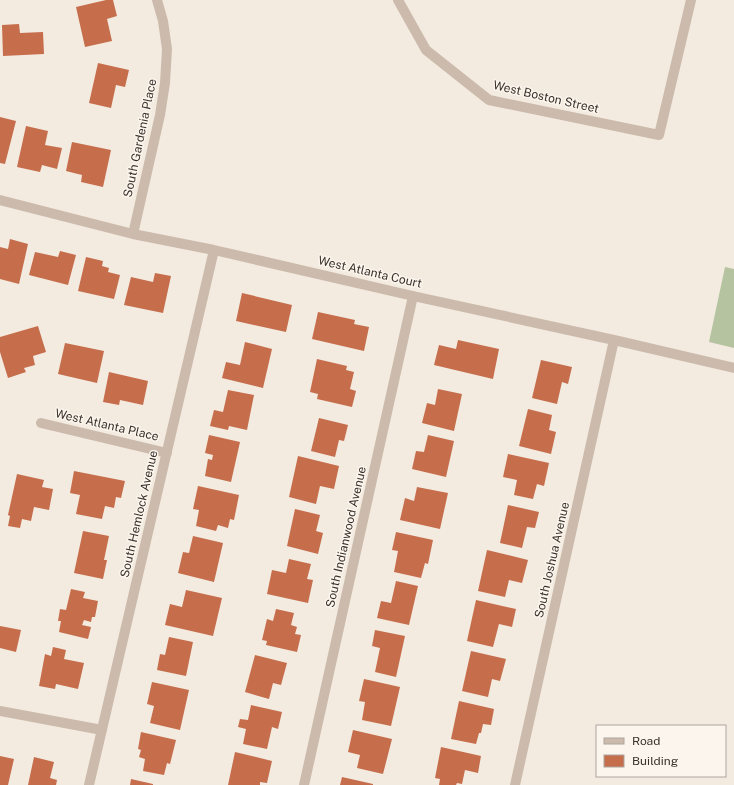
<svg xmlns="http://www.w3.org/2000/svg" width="734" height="785" font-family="'Public Sans',sans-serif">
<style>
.green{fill:#b6c3a0}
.building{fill:#c66d4c}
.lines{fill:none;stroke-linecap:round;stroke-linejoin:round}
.minor{stroke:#ccbbac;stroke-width:10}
.labels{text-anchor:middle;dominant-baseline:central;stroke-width:3;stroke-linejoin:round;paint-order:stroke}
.street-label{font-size:12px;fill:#3a302b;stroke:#fbf5ed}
</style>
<rect width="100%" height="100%" fill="#f3ebe0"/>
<path class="green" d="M 725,267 L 734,269 L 734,348 L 709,342 Z"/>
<path class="building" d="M 106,0 L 113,0 L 117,16 L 107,19 L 112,41 L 85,47 L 76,7 Z
M 19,24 L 20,33 L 43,32 L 44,54 L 3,56 L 2,25 Z
M 98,63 L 129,70 L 125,87 L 116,85 L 111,108 L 89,103 Z
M 0,117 L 16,121 L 5,164 L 0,163 Z
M 26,126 L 48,131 L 45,145 L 62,148 L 57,169 L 42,165 L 40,172 L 17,167 Z
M 72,142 L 111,150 L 103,187 L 81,182 L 82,175 L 66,171 Z
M 10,239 L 28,244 L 19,284 L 0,279 L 0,247 L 8,249 Z
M 60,251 L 76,255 L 68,285 L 29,275 L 35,252 L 58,257 Z
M 86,257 L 103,261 L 102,266 L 109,268 L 108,272 L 120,275 L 114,299 L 78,291 Z
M 155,273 L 171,276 L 163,313 L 124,305 L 131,277 L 153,282 Z
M 242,293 L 292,305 L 286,332 L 236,321 Z
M 318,312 L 355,320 L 354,324 L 369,327 L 364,351 L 312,339 Z
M 38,326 L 46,352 L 33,356 L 35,365 L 24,368 L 26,372 L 8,378 L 0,352 L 0,337 Z
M 458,340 L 499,349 L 493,379 L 434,365 L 439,345 L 456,349 Z
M 245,342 L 272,349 L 263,388 L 222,378 L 226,362 L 240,365 Z
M 65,343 L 104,351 L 97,383 L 58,374 Z
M 317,359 L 347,366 L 346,370 L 354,372 L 350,389 L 356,391 L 352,407 L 317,399 L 318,394 L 310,392 Z
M 541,360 L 572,367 L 568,384 L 562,382 L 557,404 L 532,398 Z
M 109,372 L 148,381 L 143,405 L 120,400 L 119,405 L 103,402 Z
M 438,389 L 462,394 L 454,431 L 422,423 L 427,403 L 435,405 Z
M 228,390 L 254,395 L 247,430 L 229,426 L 228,430 L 210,426 L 214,410 L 223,412 Z
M 528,409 L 552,415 L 549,430 L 556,432 L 551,454 L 519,446 Z
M 319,418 L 348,425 L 344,441 L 339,440 L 335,457 L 311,451 Z
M 209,435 L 240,442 L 231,482 L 205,476 L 208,459 L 212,460 L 213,455 L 205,453 Z
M 428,435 L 454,441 L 446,477 L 412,469 L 416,451 L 424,452 Z
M 508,454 L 549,463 L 544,486 L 537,484 L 533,499 L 514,495 L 517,480 L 503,477 Z
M 298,456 L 339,466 L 334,489 L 320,486 L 316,504 L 289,497 Z
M 74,471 L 125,481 L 121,498 L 116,497 L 114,508 L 105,506 L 102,519 L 76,514 L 80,495 L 70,493 Z
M 17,474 L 44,480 L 42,487 L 53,489 L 49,510 L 34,507 L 31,521 L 22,519 L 20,528 L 8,526 L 10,516 L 8,515 Z
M 198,486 L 239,495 L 234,520 L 230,519 L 228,528 L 218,525 L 216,531 L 196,526 L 199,510 L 193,509 Z
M 417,487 L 448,493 L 440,529 L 400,520 L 405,498 L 414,501 Z
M 508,505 L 539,512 L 535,528 L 527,527 L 522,548 L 500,543 Z
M 295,509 L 320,515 L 316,531 L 323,533 L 318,554 L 287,546 Z
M 83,531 L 109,536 L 104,560 L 107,560 L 103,579 L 74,573 Z
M 396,532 L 433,540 L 428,564 L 425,563 L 421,578 L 394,572 L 398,551 L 392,550 Z
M 193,536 L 223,543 L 214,582 L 178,573 L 183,552 L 189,553 Z
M 487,550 L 528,560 L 522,583 L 509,580 L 505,597 L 478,591 Z
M 289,559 L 311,564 L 307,579 L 313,580 L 308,603 L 267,594 L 272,570 L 286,573 Z
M 396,581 L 418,586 L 409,625 L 377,618 L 381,601 L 391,603 Z
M 71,589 L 85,592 L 83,598 L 98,601 L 95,617 L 92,617 L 91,622 L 84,620 L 82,625 L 91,627 L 88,639 L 59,632 L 61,621 L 58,621 L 60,609 L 66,610 Z
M 186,590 L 222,598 L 213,636 L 165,625 L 170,604 L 182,607 Z
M 476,600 L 516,609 L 512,627 L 499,624 L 493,647 L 467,641 Z
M 276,609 L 294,613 L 291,625 L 297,627 L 295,634 L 301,635 L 297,652 L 266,645 L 267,641 L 262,640 L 267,619 L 273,621 Z
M 0,626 L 21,630 L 16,652 L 0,648 Z
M 375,630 L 405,636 L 396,677 L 375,672 L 380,648 L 372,646 Z
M 169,637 L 193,642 L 186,676 L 157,670 L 160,654 L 165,655 Z
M 53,647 L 66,650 L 64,659 L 84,663 L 78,689 L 56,684 L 55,689 L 39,686 L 45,654 L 51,656 Z
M 471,651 L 506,659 L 500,681 L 492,679 L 488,697 L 462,691 Z
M 255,655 L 287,663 L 281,685 L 273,683 L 269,699 L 245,692 Z
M 364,679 L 400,687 L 391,726 L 362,720 L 365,702 L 359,701 Z
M 152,682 L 189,690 L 180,730 L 150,723 L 154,706 L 147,704 Z
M 459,701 L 494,709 L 491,725 L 483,724 L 481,733 L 479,733 L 476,744 L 451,739 Z
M 251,705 L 282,712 L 278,729 L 272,727 L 267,749 L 243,744 L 246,729 L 238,727 L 240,719 L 248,720 Z
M 353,730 L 392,739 L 383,774 L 357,768 L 360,755 L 348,752 Z
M 141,732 L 176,740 L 170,764 L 167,763 L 164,775 L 143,771 L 145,759 L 139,757 L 141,750 L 138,749 Z
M 441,747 L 481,756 L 478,773 L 465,770 L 462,784 L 457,783 L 456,785 L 439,785 L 440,779 L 435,778 Z
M 235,752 L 272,761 L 267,783 L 260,782 L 260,785 L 228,785 Z
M 0,756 L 14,759 L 8,785 L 0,785 Z
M 34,757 L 54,762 L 50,778 L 57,780 L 56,785 L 28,785 Z
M 342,777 L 373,784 L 373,785 L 340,785 Z
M 131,779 L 153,784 L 153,785 L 130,785 Z"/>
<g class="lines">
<path class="minor" d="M 398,0 L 426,50 L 489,100 L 659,135 L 691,0
M 0,200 L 133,234 L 214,250 L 413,296 L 614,340 L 734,368
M 133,234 L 160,115 L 165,83 L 167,49 L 163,21 L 157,0
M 41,423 L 167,453
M 0,711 L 102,730
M 89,785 L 214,250
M 304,785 L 413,296
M 515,785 L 614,340"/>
</g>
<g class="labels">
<g class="street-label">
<text transform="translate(546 97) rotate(13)">West Boston Street</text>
<text transform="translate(140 138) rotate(-78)">South Gardenia Place</text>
<text transform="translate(370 272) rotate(13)">West Atlanta Court</text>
<text transform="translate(107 425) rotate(13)">West Atlanta Place</text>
<text transform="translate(139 514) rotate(-77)">South Hemlock Avenue</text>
<text transform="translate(346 537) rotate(-77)">South Indianwood Avenue</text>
<text transform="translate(552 560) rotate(-77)">South Joshua Avenue</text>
</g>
</g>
<rect x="596" y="725" width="130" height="52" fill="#fbf5ed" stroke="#aea69f"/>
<rect x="604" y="738" width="20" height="6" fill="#ccbbac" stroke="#aea69f"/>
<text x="632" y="745" font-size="12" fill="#3a302b">Road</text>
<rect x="604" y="755" width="20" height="12" fill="#c66d4c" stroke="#aea69f"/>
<text x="632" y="765" font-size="12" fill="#3a302b">Building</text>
</svg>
